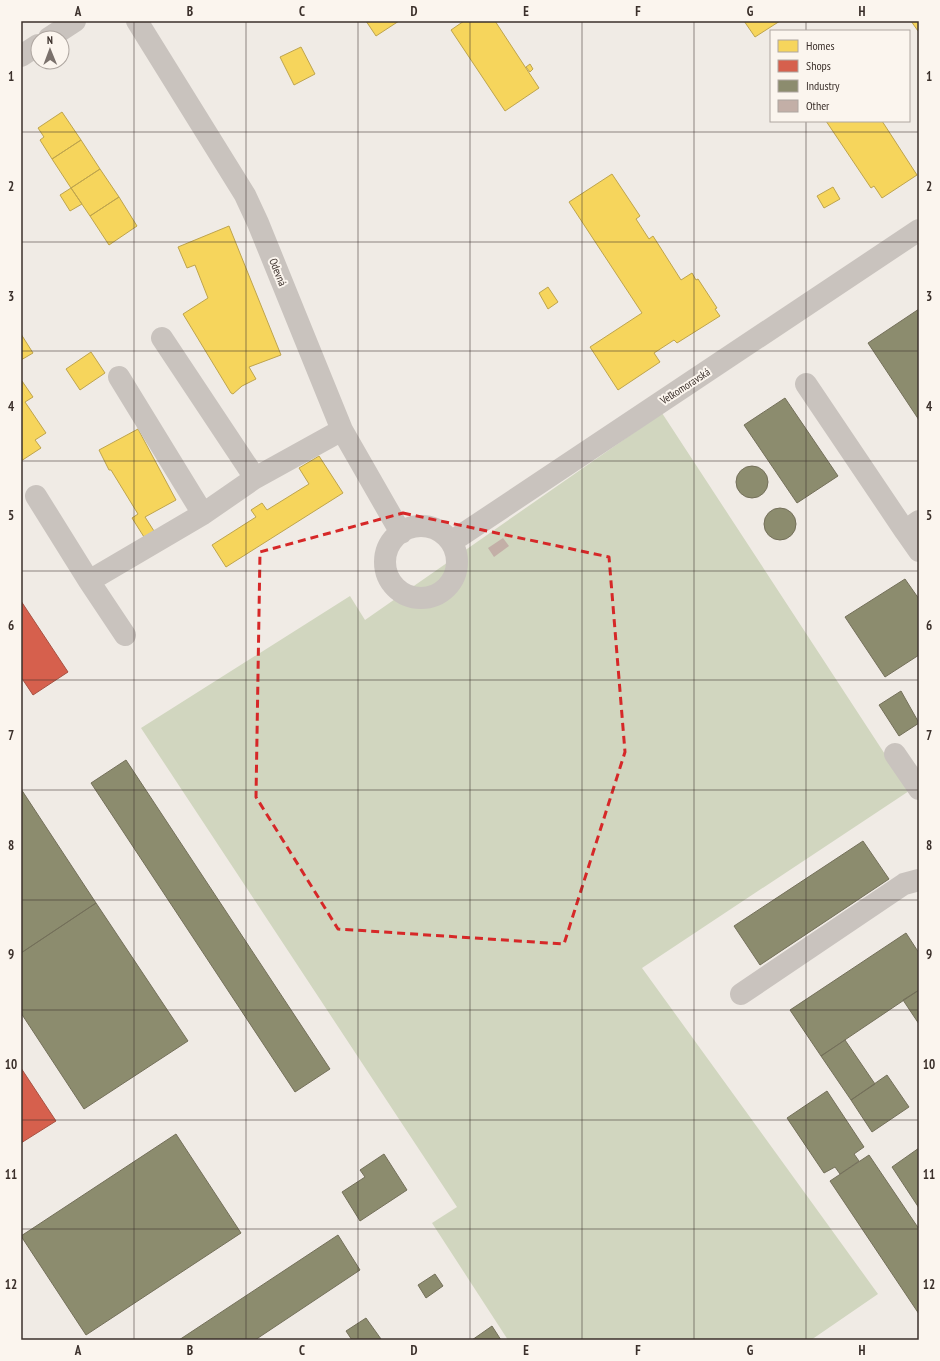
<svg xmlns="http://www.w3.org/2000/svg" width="940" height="1361" font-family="'PT Sans Narrow',sans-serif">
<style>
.green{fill:#d1d6bf}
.homes{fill:#f6d55c;stroke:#bea44d}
.shops{fill:#d6604d;stroke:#a85243}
.industry{fill:#8c8c6e;stroke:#74705a}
.building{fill:#c3afa7}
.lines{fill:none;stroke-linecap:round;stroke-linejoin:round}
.minor{stroke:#c9c3be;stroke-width:22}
.marked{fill:none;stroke:#d62828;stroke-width:3;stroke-dasharray:8 5;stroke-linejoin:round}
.grid{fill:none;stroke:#3b302b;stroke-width:1;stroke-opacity:0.55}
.labels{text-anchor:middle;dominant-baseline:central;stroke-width:4;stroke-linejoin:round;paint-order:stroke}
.street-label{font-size:11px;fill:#3b302b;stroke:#fbf5ee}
.neatline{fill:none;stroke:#3b302b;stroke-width:1.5}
.grid-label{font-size:13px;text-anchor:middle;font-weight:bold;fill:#3b302b}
</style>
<rect width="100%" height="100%" fill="#f0ebe5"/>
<path class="green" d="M 662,413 L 909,791 L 642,968 L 878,1294 L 811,1340 L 508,1340 L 432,1223 L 457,1207 L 141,728 L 350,596 L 365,620 Z"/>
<path class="homes" d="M 366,21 L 399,21 L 376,36 Z
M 464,21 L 495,21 L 539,88 L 505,111 L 451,30 Z
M 744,21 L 780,21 L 755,37 Z
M 911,21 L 919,21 L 919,30 L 918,31 Z
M 301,47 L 315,74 L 294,85 L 280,57 Z
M 530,64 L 533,69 L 530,72 L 526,67 Z
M 62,112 L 81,140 L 52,159 L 40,140 L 44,137 L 38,128 Z
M 826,121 L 882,121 L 917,175 L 882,198 L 874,186 L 871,188 Z
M 81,140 L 100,169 L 71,188 L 52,159 Z
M 100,169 L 119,197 L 90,216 L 71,188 Z
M 612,174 L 640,216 L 636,219 L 649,239 L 653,236 L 681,280 L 692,273 L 696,280 L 698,279 L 717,308 L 715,309 L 720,316 L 677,343 L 674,340 L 654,353 L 660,362 L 618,390 L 590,347 L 642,313 L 569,202 Z
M 833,187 L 840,199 L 824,208 L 817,196 Z
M 71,188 L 82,204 L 70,211 L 60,195 Z
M 119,197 L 137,226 L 109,245 L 90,216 Z
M 229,226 L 281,355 L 249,367 L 256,379 L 242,386 L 233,394 L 231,393 L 183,314 L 208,298 L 195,265 L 187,268 L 178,247 Z
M 548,287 L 558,302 L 548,309 L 539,293 Z
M 21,334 L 33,353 L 21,360 Z
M 91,352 L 105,373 L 80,390 L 66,369 Z
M 22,381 L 33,397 L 25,402 L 46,433 L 35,440 L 41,448 L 21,461 Z
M 138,429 L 176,500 L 145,517 L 154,531 L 144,537 L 132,518 L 138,514 L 111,470 L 109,470 L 99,450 Z
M 319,456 L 343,493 L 226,567 L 212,545 L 256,517 L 251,510 L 262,503 L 267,510 L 309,484 L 299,468 Z"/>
<path class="shops" d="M 21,601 L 68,672 L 33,695 L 21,677 Z
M 21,1068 L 56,1121 L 21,1143 Z"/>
<path class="industry" d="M 919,309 L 919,420 L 868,343 Z
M 785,398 L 838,476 L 797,503 L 744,425 Z
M736 482a16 16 0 1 1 32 0a16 16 0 1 1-32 0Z
M764 524a16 16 0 1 1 32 0a16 16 0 1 1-32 0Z
M 905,579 L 919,599 L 919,655 L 885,677 L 845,617 Z
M 901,691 L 919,723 L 899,736 L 879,705 Z
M 126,760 L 330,1069 L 295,1092 L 91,783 Z
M 21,789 L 96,903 L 21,953 Z
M 863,841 L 889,879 L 760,965 L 734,926 Z
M 96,903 L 188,1041 L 84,1109 L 21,1013 L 21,953 Z
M 906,933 L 919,953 L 919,990 L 821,1056 L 790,1010 Z
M 919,990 L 919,1024 L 903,1000 Z
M 845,1040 L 875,1084 L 851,1100 L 821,1056 Z
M 887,1075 L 909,1107 L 872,1132 L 851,1100 Z
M 827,1091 L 864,1147 L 854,1154 L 859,1161 L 840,1174 L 835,1167 L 824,1173 L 787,1118 Z
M 176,1134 L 241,1233 L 86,1335 L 21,1236 Z
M 919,1148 L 919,1208 L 892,1167 Z
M 384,1154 L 407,1190 L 360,1221 L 342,1192 L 365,1177 L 360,1170 Z
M 869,1155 L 919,1229 L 919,1314 L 830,1181 Z
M 338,1235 L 360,1270 L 255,1340 L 179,1340 Z
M 435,1274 L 443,1286 L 426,1298 L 418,1285 Z
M 366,1318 L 381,1339 L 352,1340 L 346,1331 Z
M 492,1326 L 501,1340 L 472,1340 Z"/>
<path class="building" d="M 503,538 L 509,546 L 494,557 L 488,548 Z"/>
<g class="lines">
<path class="minor" d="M 137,21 L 245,195 L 258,223 L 342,430 L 401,533
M 49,38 L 75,21
M 21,56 L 38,45
M 162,338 L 255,478 L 342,430
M 119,377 L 203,514 L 255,478
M 806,384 L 905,531
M 36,496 L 89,581
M 919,521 L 905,531 L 919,551
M385 562a36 36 0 1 1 72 0a36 36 0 1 1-72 0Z
M 451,542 L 919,230
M 125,635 L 89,581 L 203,514
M 895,754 L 919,789
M 741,994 L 904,884 L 919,880"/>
</g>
<path class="marked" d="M 403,513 L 609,557 L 625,752 L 564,944 L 338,929 L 256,797 L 260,552 Z"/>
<path class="grid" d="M 134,21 L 134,1340M 246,21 L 246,1340M 358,21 L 358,1340M 470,21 L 470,1340M 582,21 L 582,1340M 694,21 L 694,1340M 806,21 L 806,31M 806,121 L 806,1340M 21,132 L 919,132M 21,242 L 919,242M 21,351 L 919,351M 21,461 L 919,461M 21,571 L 919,571M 21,680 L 919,680M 21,790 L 919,790M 21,900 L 919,900M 21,1010 L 919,1010M 21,1120 L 919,1120M 21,1229 L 919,1229"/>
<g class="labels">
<g class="street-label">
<text transform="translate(278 272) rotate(68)">Odevná</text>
<text transform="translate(685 386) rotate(-33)">Veľkomoravská</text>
</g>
</g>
<rect width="940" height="1361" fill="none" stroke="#fbf5ee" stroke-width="44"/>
<rect x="770" y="30" width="140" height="92" fill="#fbf5ee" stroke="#aea6a0"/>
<rect x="778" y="40" width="20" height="12" fill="#f6d55c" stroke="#aea6a0"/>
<text x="806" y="50" font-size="12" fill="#3b302b">Homes</text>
<rect x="778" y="60" width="20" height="12" fill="#d6604d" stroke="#aea6a0"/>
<text x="806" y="70" font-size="12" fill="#3b302b">Shops</text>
<rect x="778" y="80" width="20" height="12" fill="#8c8c6e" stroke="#aea6a0"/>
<text x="806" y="90" font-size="12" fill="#3b302b">Industry</text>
<rect x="778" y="100" width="20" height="12" fill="#c3afa7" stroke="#aea6a0"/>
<text x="806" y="110" font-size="12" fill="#3b302b">Other</text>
<g transform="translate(50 50) rotate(359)"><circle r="19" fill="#fbf5ee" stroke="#aea6a0"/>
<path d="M0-3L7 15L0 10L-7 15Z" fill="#7a716c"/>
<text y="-6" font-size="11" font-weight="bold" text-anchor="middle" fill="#3b302b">N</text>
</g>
<rect x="22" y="22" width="896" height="1317" class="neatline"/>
<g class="grid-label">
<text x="78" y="16">A</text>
<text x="190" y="16">B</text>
<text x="302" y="16">C</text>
<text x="414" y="16">D</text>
<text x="526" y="16">E</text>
<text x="638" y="16">F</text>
<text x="750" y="16">G</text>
<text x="862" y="16">H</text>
<text x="11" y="81">1</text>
<text x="929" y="81">1</text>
<text x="11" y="191">2</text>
<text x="929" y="191">2</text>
<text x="11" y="301">3</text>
<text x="929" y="301">3</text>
<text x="11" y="411">4</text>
<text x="929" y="411">4</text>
<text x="11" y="520">5</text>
<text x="929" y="520">5</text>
<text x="11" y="630">6</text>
<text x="929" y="630">6</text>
<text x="11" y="740">7</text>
<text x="929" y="740">7</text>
<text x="11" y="850">8</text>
<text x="929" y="850">8</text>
<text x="11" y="959">9</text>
<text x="929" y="959">9</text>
<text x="11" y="1069">10</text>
<text x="929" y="1069">10</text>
<text x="11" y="1179">11</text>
<text x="929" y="1179">11</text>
<text x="11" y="1289">12</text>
<text x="929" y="1289">12</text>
<text x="78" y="1355">A</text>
<text x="190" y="1355">B</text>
<text x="302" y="1355">C</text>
<text x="414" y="1355">D</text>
<text x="526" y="1355">E</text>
<text x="638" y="1355">F</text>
<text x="750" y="1355">G</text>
<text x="862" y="1355">H</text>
</g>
</svg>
